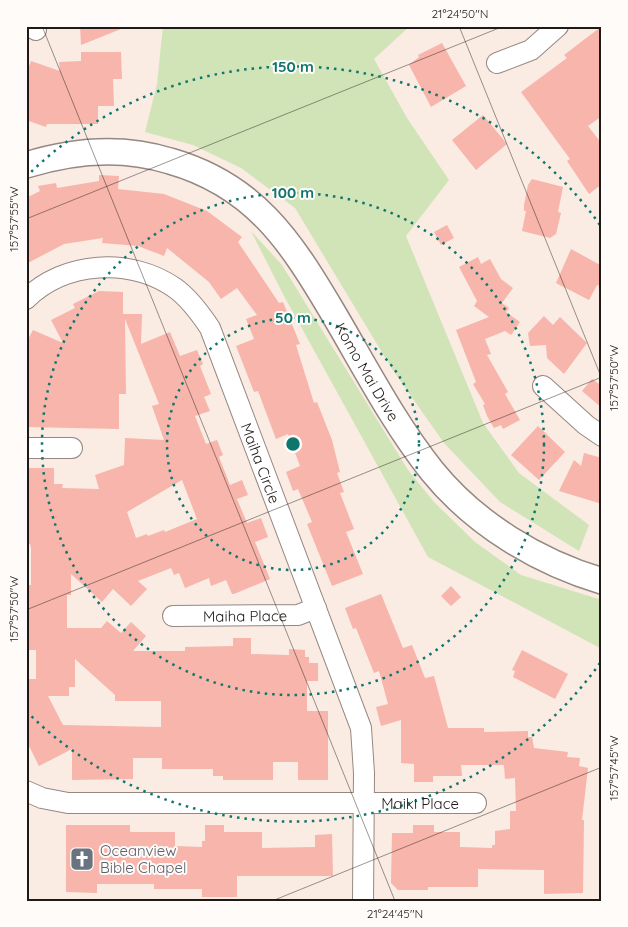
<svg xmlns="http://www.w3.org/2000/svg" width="628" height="927" font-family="Quicksand,sans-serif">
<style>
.green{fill:#d0e4b8}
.building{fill:#f7b5ab;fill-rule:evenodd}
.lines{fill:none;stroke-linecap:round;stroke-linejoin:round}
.minor-casing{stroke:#958881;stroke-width:22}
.major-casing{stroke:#958881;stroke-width:28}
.minor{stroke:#fff;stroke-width:20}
.major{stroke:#fff;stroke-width:25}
.ticks{fill:none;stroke:#1f1a17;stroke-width:1;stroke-opacity:0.45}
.ring{fill:none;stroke:#0f766e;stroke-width:2.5;stroke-dasharray:2.5 5}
.labels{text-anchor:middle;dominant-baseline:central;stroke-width:4;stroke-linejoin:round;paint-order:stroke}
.street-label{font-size:15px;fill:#1f1a17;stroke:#fefbf9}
.worship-label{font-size:15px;fill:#5b616d;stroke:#fefbf9;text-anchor:start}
.centre{fill:#0f766e;stroke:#fefbf9;stroke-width:2.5}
.ring-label{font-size:15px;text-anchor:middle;font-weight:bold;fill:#0f766e;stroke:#fefbf9;stroke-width:4;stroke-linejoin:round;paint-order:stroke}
.neatline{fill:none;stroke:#1f1a17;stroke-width:2}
.ticks-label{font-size:12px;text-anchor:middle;fill:#1f1a17}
</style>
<rect width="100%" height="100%" fill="#faebe3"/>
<path class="green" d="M 163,26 L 410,26 L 374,59 L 407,118 L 449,180 L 406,236 L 483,423 L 519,473 L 589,525 L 579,551 L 500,502 L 444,443 L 392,369 L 295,208 L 241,168 L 193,145 L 145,132 L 157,84 Z
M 251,231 L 282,265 L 408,470 L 434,502 L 475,542 L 521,575 L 602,600 L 602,649 L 428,557 L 284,296 Z"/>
<path class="building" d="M 80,26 L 126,26 L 126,27 L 81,45 Z
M 602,26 L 602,116 L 588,126 L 602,144 L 602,184 L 589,194 L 567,161 L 570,159 L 521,92 L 567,58 L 564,55 Z
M 442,43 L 466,86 L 431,107 L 409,65 L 419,57 L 418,55 Z
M 81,52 L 121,52 L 122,79 L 113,79 L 114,106 L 98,106 L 98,124 L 47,124 L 46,127 L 26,120 L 26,74 L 31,61 L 60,71 L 59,62 L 81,61 Z
M 483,115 L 507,144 L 476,170 L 452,140 Z
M 99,175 L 119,176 L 118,189 L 164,194 L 207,211 L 242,237 L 238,242 L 279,303 L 283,302 L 300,344 L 296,345 L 314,403 L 317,402 L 332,440 L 340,472 L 337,473 L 344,492 L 340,493 L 354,529 L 346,532 L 363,574 L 332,586 L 307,524 L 312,522 L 298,489 L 293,491 L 286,472 L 300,466 L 288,434 L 276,439 L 258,391 L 254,392 L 236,346 L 254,339 L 246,319 L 257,315 L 237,288 L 221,299 L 209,282 L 167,248 L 164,256 L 138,246 L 102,243 L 103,238 L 64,244 L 26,264 L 26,198 L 40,191 L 38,186 L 56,183 L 57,188 L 99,181 Z
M 532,179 L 563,187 L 558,212 L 561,213 L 556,234 L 550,238 L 522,231 L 526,211 L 524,211 L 524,205 L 528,185 Z
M 447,225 L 454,238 L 441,245 L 434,232 Z
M 571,249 L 602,266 L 602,287 L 597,285 L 589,300 L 556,283 Z
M 478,257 L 481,264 L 490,259 L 501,279 L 513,288 L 502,303 L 509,308 L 506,312 L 520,322 L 511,335 L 505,331 L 485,339 L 491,354 L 487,355 L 508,392 L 505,394 L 520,420 L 503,429 L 501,425 L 494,428 L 487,416 L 483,405 L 485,404 L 473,384 L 476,382 L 456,330 L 489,317 L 474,306 L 477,301 L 459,267 Z
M 99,291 L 123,292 L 123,314 L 142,314 L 141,344 L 170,332 L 180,356 L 197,350 L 203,364 L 200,366 L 211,394 L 204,397 L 210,411 L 195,416 L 206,444 L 217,440 L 223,455 L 219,457 L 230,485 L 242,480 L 248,495 L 237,499 L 247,523 L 261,518 L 268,537 L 255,542 L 270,579 L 234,594 L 232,594 L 226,580 L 211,586 L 209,578 L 185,588 L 179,573 L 174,575 L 171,568 L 138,581 L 147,589 L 131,606 L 113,589 L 102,602 L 71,574 L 71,595 L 67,595 L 67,628 L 101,628 L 107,621 L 121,633 L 131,622 L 146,636 L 133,651 L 185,651 L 185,647 L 233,646 L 233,638 L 251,638 L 251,654 L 289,655 L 289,649 L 305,650 L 305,657 L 309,657 L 309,663 L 318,663 L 318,681 L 307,681 L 307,711 L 328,711 L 328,780 L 298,780 L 298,762 L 273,762 L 273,780 L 223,780 L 223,776 L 213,776 L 213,769 L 162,769 L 162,758 L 133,758 L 133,779 L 72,780 L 72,749 L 39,766 L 26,740 L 26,679 L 36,679 L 36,650 L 26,650 L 26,585 L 31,585 L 31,548 L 30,544 L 26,544 L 26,468 L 54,468 L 54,484 L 63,484 L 62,488 L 99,489 L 95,475 L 124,465 L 125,438 L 164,440 L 152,406 L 159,404 L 125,319 L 126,394 L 119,394 L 119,429 L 26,427 L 26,343 L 33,330 L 63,343 L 51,320 L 75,308 L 73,304 ZM 182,480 L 197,519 L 165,532 L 164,530 L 148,536 L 147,534 L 136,538 L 127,512 ZM 75,659 L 115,695 L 115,701 L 161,701 L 161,727 L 63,725 L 48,696 L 69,696 L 69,687 L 75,687 Z
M 544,316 L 553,325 L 560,317 L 587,343 L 564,374 L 547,358 L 546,345 L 530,346 L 528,333 Z
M 592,379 L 602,386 L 602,408 L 582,391 Z
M 538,426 L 565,452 L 539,480 L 511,455 Z
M 584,453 L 602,458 L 602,504 L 559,491 L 574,460 L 581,466 Z
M 451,586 L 461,597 L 451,606 L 441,596 Z
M 381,594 L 403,648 L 412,645 L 425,678 L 434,676 L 448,728 L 484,728 L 484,732 L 528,731 L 528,737 L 532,737 L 534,748 L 568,752 L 567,757 L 580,758 L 579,766 L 588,768 L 582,820 L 584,820 L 583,893 L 544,894 L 544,870 L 478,869 L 478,887 L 428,887 L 428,890 L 398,890 L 391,883 L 392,833 L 413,833 L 413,825 L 434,825 L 434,832 L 460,832 L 460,847 L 492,848 L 492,845 L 495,845 L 495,831 L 510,829 L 510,811 L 516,811 L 515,778 L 505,779 L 504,765 L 461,765 L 462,776 L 433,776 L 433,782 L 414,782 L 414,764 L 401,763 L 401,720 L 381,726 L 376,707 L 388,704 L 379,671 L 374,673 L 356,628 L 353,629 L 345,608 Z
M 522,650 L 568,674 L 555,699 L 513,677 L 515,671 L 512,670 Z
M 66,825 L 130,825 L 130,832 L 175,832 L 175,846 L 202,847 L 202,841 L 205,841 L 205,825 L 224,825 L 224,832 L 262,832 L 262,848 L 315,847 L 315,835 L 332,834 L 333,876 L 237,876 L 237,897 L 202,897 L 202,889 L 154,889 L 154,884 L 97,884 L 97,893 L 66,892 Z"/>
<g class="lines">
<g class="minor-casing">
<g id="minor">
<path d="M 30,26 L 36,30"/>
<path d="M 497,63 L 531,50 L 558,26"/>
<path id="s1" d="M 26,299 C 65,261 130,257 175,288 C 189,298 200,313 210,328 L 361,728 L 364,773 L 363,901"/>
<path d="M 543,386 L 586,425 L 602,436"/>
<path d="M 26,448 L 72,448"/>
<path id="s2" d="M 173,616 L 298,615 L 316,608"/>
<path id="s3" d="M 26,791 L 42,798 L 68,803 L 476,803"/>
</g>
</g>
<g class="major-casing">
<g id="major">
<path id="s4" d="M 26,165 C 74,150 122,146 170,161 C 254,185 290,240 332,311 C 364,365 393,422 432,471 C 475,524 538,562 602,581"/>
</g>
</g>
<use href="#minor" class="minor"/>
<use href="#major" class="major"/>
</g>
<path class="ticks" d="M 42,26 L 395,901M 459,26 L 602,379M 26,219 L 504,26M 26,610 L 602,377M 272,901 L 602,767"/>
<g class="ring">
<circle cx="293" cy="444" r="126"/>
<circle cx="293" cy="444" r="251"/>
<path d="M600 663A377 377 0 0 1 26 711M26 177A377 377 0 0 1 600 225"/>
</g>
<defs>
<g id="church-square" transform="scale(1.25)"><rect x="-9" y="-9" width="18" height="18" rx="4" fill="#6b7280" stroke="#fefbf9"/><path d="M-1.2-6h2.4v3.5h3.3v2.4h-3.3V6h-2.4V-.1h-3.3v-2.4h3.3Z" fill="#fff"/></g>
</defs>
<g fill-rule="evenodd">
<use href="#church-square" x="82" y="859"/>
</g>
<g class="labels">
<g class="street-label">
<text stroke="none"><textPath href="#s4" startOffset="444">Komo Mai Drive</textPath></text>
<text stroke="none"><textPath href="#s1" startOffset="359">Maiha Circle</textPath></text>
<text stroke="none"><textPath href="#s2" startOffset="72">Maiha Place</textPath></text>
<text stroke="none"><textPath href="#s3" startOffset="396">Maiki Place</textPath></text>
</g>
<g class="worship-label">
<text x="100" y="850">Oceanview<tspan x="100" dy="17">Bible Chapel</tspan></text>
</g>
</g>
<circle cx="293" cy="444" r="8" class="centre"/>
<g class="ring-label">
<text x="293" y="72">150 m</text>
<text x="293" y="198">100 m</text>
<text x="293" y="323">50 m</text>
</g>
<rect width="628" height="927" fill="none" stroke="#fefbf9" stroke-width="55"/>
<rect x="28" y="28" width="572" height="872" class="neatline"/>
<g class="ticks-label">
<text x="460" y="18">21°24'50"N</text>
<text transform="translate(14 219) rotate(-90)" y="4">157°57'55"W</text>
<text transform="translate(614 378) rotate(-90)" y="4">157°57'50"W</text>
<text transform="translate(14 609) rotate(-90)" y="4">157°57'50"W</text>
<text transform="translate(614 768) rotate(-90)" y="4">157°57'45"W</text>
<text x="395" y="918">21°24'45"N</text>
</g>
</svg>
